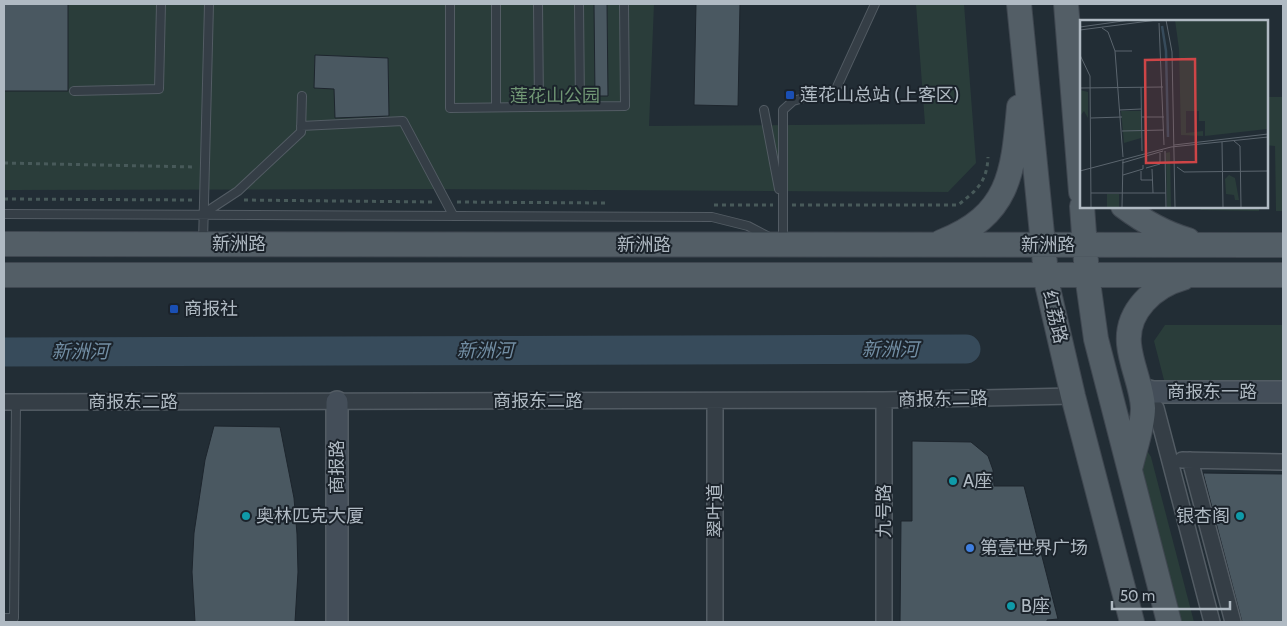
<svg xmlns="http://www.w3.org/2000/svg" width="1287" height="626" font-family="Cabin,'Noto Sans SC',sans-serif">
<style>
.green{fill:#2a3d3a}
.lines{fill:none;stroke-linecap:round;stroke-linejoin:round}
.river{stroke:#374b5b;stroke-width:29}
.building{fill:#4a5861;stroke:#1d252d}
.lane-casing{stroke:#535c64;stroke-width:10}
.street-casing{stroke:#535c64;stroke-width:18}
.secondary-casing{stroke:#535c64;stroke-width:24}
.primary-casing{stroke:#3f4750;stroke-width:26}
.path{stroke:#485a5a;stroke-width:3;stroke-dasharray:4 4;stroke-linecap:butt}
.lane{stroke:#353e46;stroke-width:8}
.street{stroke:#353e46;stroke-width:15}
.secondary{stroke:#444e59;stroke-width:21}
.primary{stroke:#535e66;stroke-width:24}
.transit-dot{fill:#1a4fb4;stroke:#1b232b;stroke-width:2}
.culture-dot{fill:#0f9aa8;stroke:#1b232b;stroke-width:2}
.shop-dot{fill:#3f7fe0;stroke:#1b232b;stroke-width:2}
.labels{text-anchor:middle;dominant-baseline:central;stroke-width:4;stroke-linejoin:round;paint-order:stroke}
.poi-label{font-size:18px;fill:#b0bac3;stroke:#1b232b;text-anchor:start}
.park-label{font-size:18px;fill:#709674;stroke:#1b232b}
.street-label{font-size:18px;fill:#b0bac3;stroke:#1b232b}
.water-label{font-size:19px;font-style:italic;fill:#728ea4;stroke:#1b232b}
.inset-river{fill:none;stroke:#374b5b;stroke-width:2.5}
.inset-road{fill:none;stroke:#5b656e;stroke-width:1}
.view{fill:#ce4547;fill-opacity:0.15;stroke:#ce4547;stroke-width:2.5}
.inset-edge{fill:none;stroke:#b0bac3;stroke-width:2.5}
</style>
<rect width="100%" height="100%" fill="#222d35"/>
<path class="green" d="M 4,4 L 654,4 L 649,126 L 925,124 L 916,4 L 964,4 L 976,163 L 948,192 L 423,189 L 4,190 Z
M 1266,97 L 1283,97 L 1283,211 L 1276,211 L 1275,146 L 1266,145 Z
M 1196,206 L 1259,206 L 1259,211 L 1201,210 Z
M 1165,325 L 1283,325 L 1283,380 L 1164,380 L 1154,341 Z
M 1146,449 L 1151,457 L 1194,622 L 1175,622 L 1140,471 Z"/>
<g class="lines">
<path class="river" d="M 4,352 L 966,349"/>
</g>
<path class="building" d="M 4,4 L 68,4 L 68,91 L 4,91 Z
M 594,4 L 607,4 L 608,96 L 595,96 Z
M 696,4 L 740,4 L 738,106 L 694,105 Z
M 315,55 L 388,58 L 389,116 L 335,118 L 334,89 L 314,88 Z
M 214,426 L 280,427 L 294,498 L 297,534 L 298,572 L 295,622 L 195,622 L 192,572 L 194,533 L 205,460 Z
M 912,441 L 971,442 L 988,456 L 993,470 L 994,486 L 1024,486 L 1058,619 L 1047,620 L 1047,622 L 900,622 L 901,521 L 912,521 Z
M 1203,473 L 1283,474 L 1283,622 L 1242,622 Z"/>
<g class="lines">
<g class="lane-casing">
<path id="lane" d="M 450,4 L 450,108 L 625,106 L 624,4
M 496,4 L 496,107
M 538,4 L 539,106
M 579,4 L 580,106
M 74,91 L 159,89 L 161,4
M 764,110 L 779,189
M 301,126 L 403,121 L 453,215
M 4,214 L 712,217 L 748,226 L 769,237
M 203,214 L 238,191 L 301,132 L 302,96
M 783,241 L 783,110 L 793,101 L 836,89 L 875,4
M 203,242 L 209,4
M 4,618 L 14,618 L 16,402"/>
</g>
<g class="street-casing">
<path id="street" d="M 884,400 L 884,622
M 715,401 L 715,622
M 4,402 L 884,400 L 1073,396
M 1143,410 L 1156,408 L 1212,622
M 1182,460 L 1283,462
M 1190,460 L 1233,622"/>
</g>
<g class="secondary-casing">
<path id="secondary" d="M 1140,389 L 1153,392 L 1283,392
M 337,402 L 337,622"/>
</g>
<g class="primary-casing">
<path id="primary" d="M 1019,4 L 1047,284 L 1073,396 L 1132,622
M 1066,4 L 1081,192
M 1082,206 L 1087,275 L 1096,339 L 1169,622
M 1123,206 C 1143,221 1163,233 1188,240
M 941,242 C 1010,215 1013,173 1019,107
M 4,244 L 1283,245
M 4,275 L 1283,275
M 1131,465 C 1135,448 1143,426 1143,408 C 1142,386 1131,366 1129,344 C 1126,311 1154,286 1183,278"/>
</g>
<path class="path" d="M 4,163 L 196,167
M 4,199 L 193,200
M 244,200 L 433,202
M 457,202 L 606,203
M 714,205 L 773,205
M 792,205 L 958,205 C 977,190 987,182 988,157"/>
<use href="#lane" class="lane"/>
<use href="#street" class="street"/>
<use href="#secondary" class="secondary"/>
<use href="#primary" class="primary"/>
</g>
<g class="transit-dot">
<rect x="785" y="90" width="10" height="10" rx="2.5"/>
<rect x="169" y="304" width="10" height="10" rx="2.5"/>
</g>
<g class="culture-dot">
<circle cx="953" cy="481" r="5"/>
<circle cx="246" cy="516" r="5"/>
<circle cx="1240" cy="516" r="5"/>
<circle cx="1011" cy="606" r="5"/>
</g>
<circle class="shop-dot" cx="970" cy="548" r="5"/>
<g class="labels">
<g class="poi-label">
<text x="800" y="95">莲花山总站 (上客区)</text>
<text x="184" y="309">商报社</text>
<text x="963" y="481">A座</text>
<text x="256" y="516">奥林匹克大厦</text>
<text x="1230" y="516" text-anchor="end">银杏阁</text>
<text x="980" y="548">第壹世界广场</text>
<text x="1021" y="606">B座</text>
</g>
<g class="park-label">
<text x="555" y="96">莲花山公园</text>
</g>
<g class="street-label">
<text x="239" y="244">新洲路</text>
<text x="644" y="245">新洲路</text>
<text x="1048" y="245">新洲路</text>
<text transform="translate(1055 317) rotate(77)">红荔路</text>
<text x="1212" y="392">商报东一路</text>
<text transform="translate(943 399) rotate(-1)">商报东二路</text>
<text x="538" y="401">商报东二路</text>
<text x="133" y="402">商报东二路</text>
<text transform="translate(337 467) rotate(-90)">商报路</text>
<text transform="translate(715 511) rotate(-90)">翠叶道</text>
<text transform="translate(884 511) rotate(-90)">九号路</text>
</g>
<g class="water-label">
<text x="890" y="349">新洲河</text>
<text x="485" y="350">新洲河</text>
<text x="80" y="351">新洲河</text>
</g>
</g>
<g transform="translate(1080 20)">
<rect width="188" height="188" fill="#222d35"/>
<path d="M 95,0 L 187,0 L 187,109 L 125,116 L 125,101 L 119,101 L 119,91 L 106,91 L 106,113 L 123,111 L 123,116 L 101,115 L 99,29 ZM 0,70 L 8,72 L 8,98 L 4,91 L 0,96 ZM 41,91 L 61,91 L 61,118 L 44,123 ZM 90,132 L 91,187 L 87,187 L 86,133 ZM 149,155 L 155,158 L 159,180 L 155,180 L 154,175 L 146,174 L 145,159 ZM 27,174 L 39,174 L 39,187 L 27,187 Z" fill="#2a3d3a"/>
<path class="inset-river" d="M 82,6 L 86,31 L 88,117"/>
<path class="inset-road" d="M 86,0 L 92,32 L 95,187M 79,3 L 84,125M 0,7 L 50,0M 22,8 L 28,12 L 35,31 L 43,137M 0,10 L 77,0M 35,31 L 52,31M 0,35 L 10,56 L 11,187M 61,67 L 62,131M 0,68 L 83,67M 40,90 L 61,89M 62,97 L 84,97M 11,98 L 42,97M 42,111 L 84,110M 154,121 L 160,126 L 161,187M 142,122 L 143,187M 94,125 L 188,114M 85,131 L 86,187M 42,143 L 83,131M 97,147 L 104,152 L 188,151M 66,148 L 80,144 L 80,133M 72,149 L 73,173M 0,151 L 91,127 L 188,117M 61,151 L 61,160 L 73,160M 43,155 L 63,149 L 63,145M 11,173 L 86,173M 42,187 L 43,140"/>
<path class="view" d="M 115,39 L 116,142 L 66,143 L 65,40 Z"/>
<rect width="188" height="188" class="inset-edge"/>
</g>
<rect width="1287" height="626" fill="none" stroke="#b0bac3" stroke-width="10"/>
<path d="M1112 601v8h118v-8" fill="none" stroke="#b0bac3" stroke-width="2.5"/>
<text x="1120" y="601" font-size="15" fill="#b0bac3" stroke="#1b232b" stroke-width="4" paint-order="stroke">50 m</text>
</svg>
